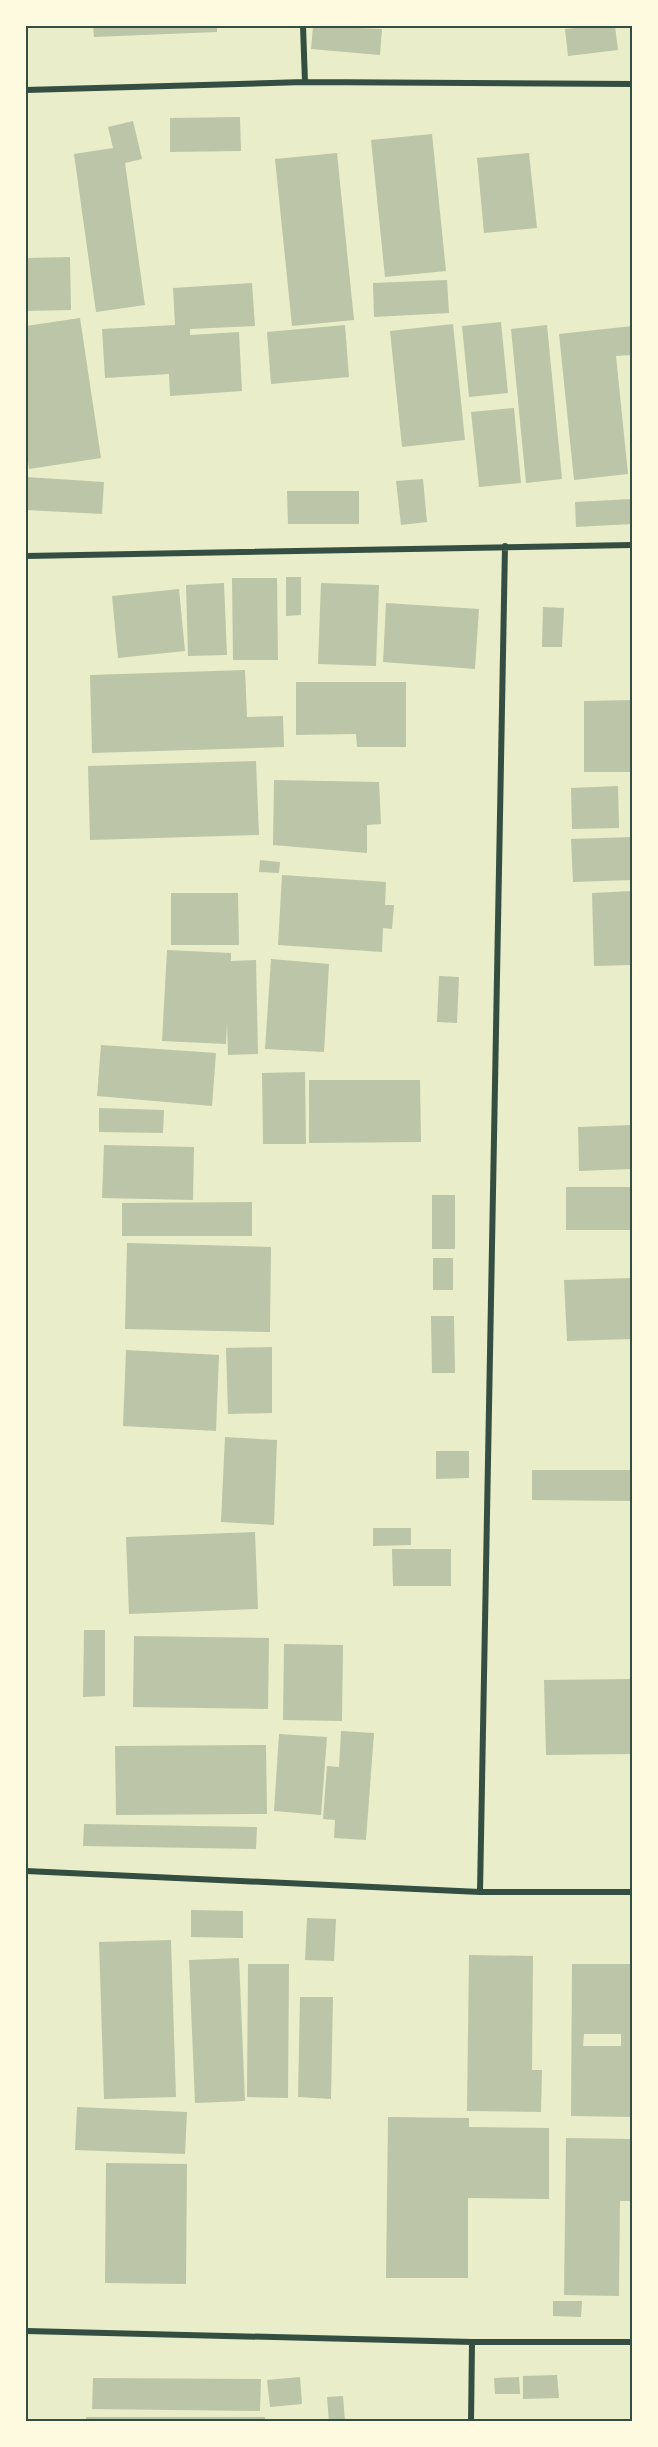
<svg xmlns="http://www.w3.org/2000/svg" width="658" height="2447" font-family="Commissioner,sans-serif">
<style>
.building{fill:#bcc5a7;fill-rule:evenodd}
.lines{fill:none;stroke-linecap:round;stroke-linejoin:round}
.minor{stroke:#344e41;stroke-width:6}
.neatline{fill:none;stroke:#344e41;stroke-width:2}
</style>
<rect width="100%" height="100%" fill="#e9edc9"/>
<path class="building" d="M 93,26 L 217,26 L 217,32 L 94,37 Z
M 313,26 L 382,29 L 380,55 L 311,49 Z
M 595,26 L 615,26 L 618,50 L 568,56 L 565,29 Z
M 240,117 L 241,151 L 170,152 L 170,118 Z
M 133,121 L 142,159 L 125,163 L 145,305 L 96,312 L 74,154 L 113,148 L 108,127 Z
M 432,134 L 446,271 L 385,277 L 371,140 Z
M 337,153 L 354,320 L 292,326 L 275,159 Z
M 529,153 L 537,228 L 484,233 L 477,158 Z
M 70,257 L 71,310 L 26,311 L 26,258 Z
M 447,280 L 449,313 L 374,317 L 373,283 Z
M 252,283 L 255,326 L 190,329 L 190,335 L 239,332 L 242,391 L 170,396 L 169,374 L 105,378 L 102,329 L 175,325 L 173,288 Z
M 80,318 L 101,458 L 29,469 L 26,445 L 26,326 Z
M 501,322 L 508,393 L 469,397 L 462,326 Z
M 453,324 L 465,440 L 402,447 L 390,331 Z
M 345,325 L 349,377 L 271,384 L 267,332 Z
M 547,325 L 562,479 L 526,483 L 511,329 Z
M 632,326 L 632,355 L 616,356 L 628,474 L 574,480 L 559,334 Z
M 514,408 L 521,483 L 479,487 L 471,412 Z
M 26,477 L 104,482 L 102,514 L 26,510 Z
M 423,479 L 427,522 L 401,525 L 396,481 Z
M 287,491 L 359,491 L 359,524 L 288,524 Z
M 632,499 L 632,524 L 576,527 L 575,502 Z
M 286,577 L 301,577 L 301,615 L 286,616 Z
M 232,578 L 277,578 L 278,660 L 233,660 Z
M 224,583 L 227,655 L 188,656 L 186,585 Z
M 321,583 L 379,585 L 376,666 L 318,664 Z
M 179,589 L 185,651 L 118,658 L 112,596 Z
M 386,603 L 479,609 L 475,669 L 383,662 Z
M 543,607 L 564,608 L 562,647 L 542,647 Z
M 245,670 L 247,717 L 283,716 L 284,747 L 92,753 L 90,675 Z
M 296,682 L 406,682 L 406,747 L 357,747 L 356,734 L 296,735 Z
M 632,700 L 632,772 L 584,772 L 584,701 Z
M 256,761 L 259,835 L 90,840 L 88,766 Z
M 274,780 L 379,782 L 381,824 L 367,825 L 367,853 L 273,845 Z
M 618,786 L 619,828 L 572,829 L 571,788 Z
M 632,837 L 632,880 L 573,882 L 571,839 Z
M 260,860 L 280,862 L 279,873 L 259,872 Z
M 282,875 L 386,882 L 385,905 L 394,905 L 392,929 L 383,928 L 382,952 L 278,945 Z
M 632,891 L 632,965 L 594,966 L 592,893 Z
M 171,893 L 238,893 L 239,945 L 171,945 Z
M 167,950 L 231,953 L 231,961 L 256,960 L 258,1054 L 228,1055 L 227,1023 L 226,1044 L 162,1041 Z
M 271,959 L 329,964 L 324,1052 L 265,1049 Z
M 439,976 L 459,977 L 457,1023 L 437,1022 Z
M 101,1045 L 216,1053 L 212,1106 L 97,1096 Z
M 305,1072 L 306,1144 L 263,1144 L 262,1073 Z
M 309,1080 L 420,1080 L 421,1142 L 309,1143 Z
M 99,1108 L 164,1110 L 163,1133 L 99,1132 Z
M 632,1125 L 632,1169 L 579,1171 L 578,1127 Z
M 104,1145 L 194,1147 L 193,1200 L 102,1198 Z
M 566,1187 L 632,1187 L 632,1230 L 566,1230 Z
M 432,1195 L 455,1195 L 455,1249 L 432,1249 Z
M 252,1202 L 252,1236 L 122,1236 L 122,1203 Z
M 127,1243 L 271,1247 L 270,1332 L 125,1329 Z
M 433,1258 L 453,1258 L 453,1290 L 433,1290 Z
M 632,1278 L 632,1339 L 567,1341 L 564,1280 Z
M 431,1316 L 454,1316 L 455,1373 L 432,1373 Z
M 272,1347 L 272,1413 L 228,1414 L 226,1348 Z
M 126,1350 L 219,1355 L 216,1431 L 123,1426 Z
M 225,1437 L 277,1440 L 274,1525 L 221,1522 Z
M 436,1451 L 469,1451 L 469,1478 L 436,1479 Z
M 532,1470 L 632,1470 L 632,1501 L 532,1500 Z
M 373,1528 L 411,1528 L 411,1545 L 373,1546 Z
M 255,1532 L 258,1609 L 129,1614 L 126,1537 Z
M 392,1549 L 451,1549 L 451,1586 L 393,1586 Z
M 84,1630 L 105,1630 L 105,1696 L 83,1697 Z
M 134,1636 L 269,1638 L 268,1709 L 133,1707 Z
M 284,1644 L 343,1645 L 342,1721 L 283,1720 Z
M 632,1679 L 632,1754 L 546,1755 L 544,1680 Z
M 341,1731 L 374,1733 L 366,1840 L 334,1838 L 335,1820 L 323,1819 L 327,1766 L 339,1767 Z
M 279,1734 L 327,1737 L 321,1815 L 274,1811 Z
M 266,1745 L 267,1814 L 116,1815 L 115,1746 Z
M 84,1824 L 257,1827 L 256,1849 L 83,1846 Z
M 191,1910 L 243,1911 L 243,1938 L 191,1937 Z
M 307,1918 L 336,1919 L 334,1961 L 305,1960 Z
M 171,1940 L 176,2097 L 104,2099 L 99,1942 Z
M 469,1955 L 533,1956 L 532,2070 L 542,2070 L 541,2112 L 467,2111 Z
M 239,1958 L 245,2101 L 195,2103 L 189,1960 Z
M 248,1964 L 289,1964 L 288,2098 L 247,2097 Z
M 572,1964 L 632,1964 L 632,2117 L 571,2116 ZM 584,2034 L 621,2034 L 621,2046 L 583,2046 Z
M 300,1997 L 333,1997 L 331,2099 L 298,2097 Z
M 77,2107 L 187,2112 L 185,2154 L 75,2150 Z
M 388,2117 L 469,2118 L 469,2127 L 549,2128 L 549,2199 L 468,2198 L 468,2278 L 386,2278 Z
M 566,2138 L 632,2139 L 632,2201 L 620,2201 L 619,2296 L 564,2295 Z
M 106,2163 L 187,2164 L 186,2284 L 105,2283 Z
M 553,2301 L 582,2301 L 581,2317 L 553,2316 Z
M 557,2375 L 559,2398 L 523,2399 L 523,2376 Z
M 300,2377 L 302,2404 L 270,2407 L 267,2380 Z
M 519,2377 L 520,2394 L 495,2394 L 494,2378 Z
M 93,2378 L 261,2379 L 260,2411 L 92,2409 Z
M 343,2396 L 345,2422 L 329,2422 L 327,2397 Z
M 86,2417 L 265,2417 L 265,2422 L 86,2422 Z"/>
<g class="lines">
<path class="minor" d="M 303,26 L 305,82
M 26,90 L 305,82 L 632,84
M 26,556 L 632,545
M 26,1871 L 480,1892 L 632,1892
M 480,1892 L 505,546
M 26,2331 L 472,2342 L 632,2342
M 471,2422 L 472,2342"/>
</g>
<rect width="658" height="2447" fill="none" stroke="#fefae0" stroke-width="54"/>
<rect x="27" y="27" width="604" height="2393" class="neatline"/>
</svg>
